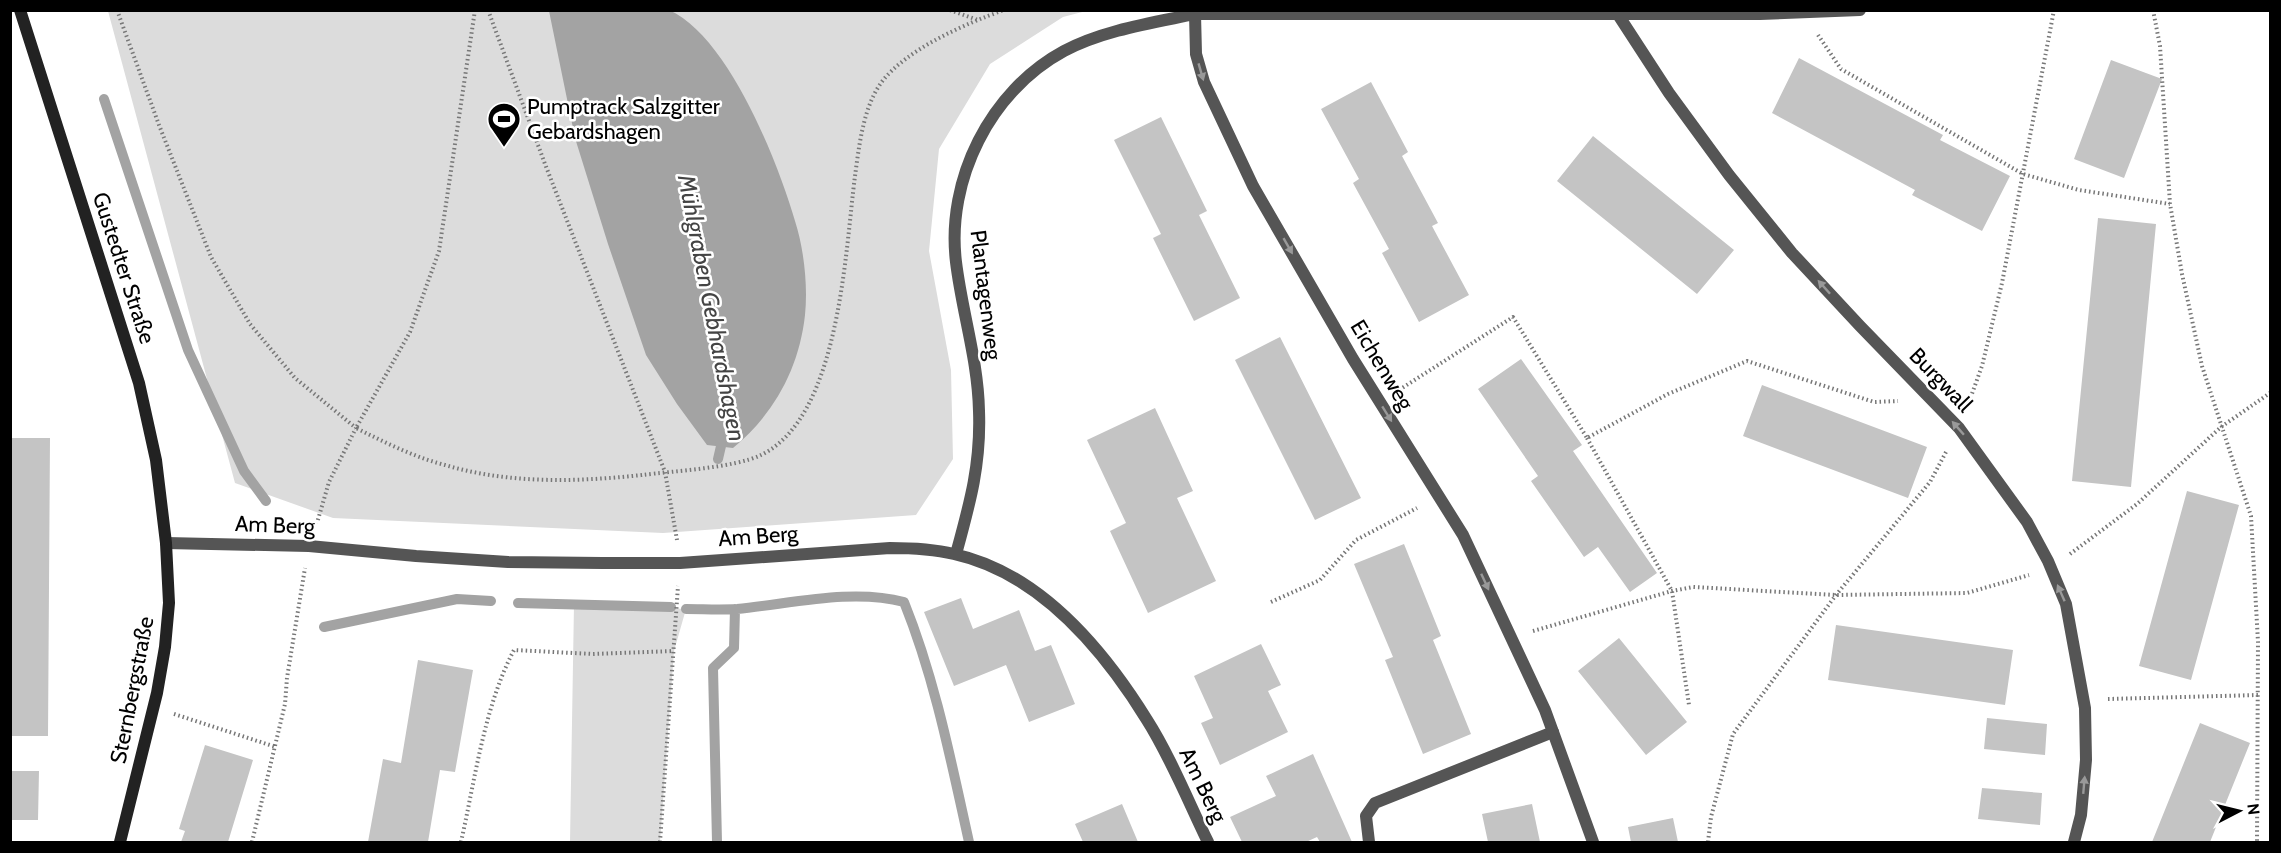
<svg xmlns="http://www.w3.org/2000/svg" width="2281" height="853" font-family="Cabin,sans-serif">
<style>
.green{fill:#dcdcdc}
.water{fill:#a3a3a3}
.lines{fill:none;stroke-linecap:round;stroke-linejoin:round}
.stream{stroke:#a3a3a3;stroke-width:10}
.building{fill:#c4c4c4}
.path{stroke:#777;stroke-width:4;stroke-dasharray:1.5 3;stroke-linecap:butt}
.service{stroke:#555;stroke-width:12}
.minor{stroke:#555;stroke-width:12}
.secondary{stroke:#222;stroke-width:12}
.oneway{fill:#999}
.labels{text-anchor:middle;dominant-baseline:central;stroke-width:5;stroke-linejoin:round;paint-order:stroke}
.poi-label{font-size:22px;fill:#000;stroke:#fff;text-anchor:start}
.street-label{font-size:22px;fill:#000;stroke:#fff}
.water-label{font-size:24px;font-style:italic;fill:#444;stroke:#fff}
</style>
<rect width="100%" height="100%" fill="#fff"/>
<path class="green" d="M 108,11 L 1086,11 L 1063,17 L 990,64 L 939,149 L 929,251 L 951,370 L 953,459 L 916,515 L 663,533 L 333,518 L 235,483 Z
M 574,604 L 686,609 L 674,651 L 660,842 L 570,842 Z"/>
<path class="water" d="M 669,10 C 728,36 778,162 795,221 C 804,249 808,286 805,315 C 799,369 774,414 733,448 L 707,445 L 677,404 L 646,355 L 608,244 L 575,138 L 549,11 Z"/>
<g class="lines">
<path class="stream" d="M 104,99 L 188,350 L 244,471 L 266,501
M 718,459 L 721,446 L 719,435
M 518,603 L 671,607
M 686,609 C 703,609 720,610 737,609 C 790,604 852,588 904,602 C 935,679 951,761 969,842
M 324,627 L 457,599 L 491,601
M 717,842 L 713,668 L 734,648 L 735,609"/>
</g>
<path class="building" d="M 1799,58 L 1943,135 L 1940,140 L 2010,176 L 1982,231 L 1912,195 L 1915,190 L 1772,113 Z
M 2111,60 L 2162,79 L 2124,178 L 2074,159 Z
M 1371,82 L 1408,152 L 1402,156 L 1438,223 L 1432,226 L 1469,295 L 1419,322 L 1382,253 L 1389,249 L 1353,183 L 1359,179 L 1321,109 Z
M 1161,117 L 1207,211 L 1199,215 L 1240,298 L 1194,321 L 1153,238 L 1161,234 L 1114,140 Z
M 1593,136 L 1734,250 L 1697,294 L 1557,181 Z
M 2098,218 L 2156,224 L 2131,487 L 2072,481 Z
M 1280,337 L 1361,498 L 1315,520 L 1235,360 Z
M 1521,359 L 1582,445 L 1573,451 L 1657,573 L 1630,592 L 1598,547 L 1584,557 L 1531,481 L 1538,476 L 1478,389 Z
M 1762,385 L 1927,447 L 1908,498 L 1743,436 Z
M 1155,408 L 1193,491 L 1177,498 L 1216,581 L 1148,613 L 1110,531 L 1126,523 L 1087,440 Z
M 10,438 L 50,438 L 48,736 L 10,736 Z
M 2187,491 L 2239,505 L 2191,680 L 2139,666 Z
M 1404,544 L 1441,636 L 1433,640 L 1471,734 L 1423,754 L 1385,660 L 1393,657 L 1354,564 Z
M 961,598 L 973,629 L 1019,610 L 1035,651 L 1051,645 L 1075,704 L 1029,722 L 1006,665 L 954,686 L 924,612 Z
M 1836,625 L 2013,650 L 2005,705 L 1828,680 Z
M 1619,638 L 1687,722 L 1646,755 L 1578,671 Z
M 1261,644 L 1281,685 L 1268,691 L 1288,732 L 1220,765 L 1201,723 L 1213,718 L 1194,676 Z
M 418,660 L 473,670 L 455,772 L 440,770 L 428,842 L 368,842 L 383,759 L 401,763 Z
M 1987,718 L 2047,724 L 2045,755 L 1984,749 Z
M 2200,723 L 2250,743 L 2210,842 L 2152,842 Z
M 205,745 L 253,760 L 228,842 L 181,842 L 185,831 L 179,829 Z
M 1313,754 L 1352,842 L 1320,842 L 1317,837 L 1306,842 L 1242,842 L 1230,817 L 1276,796 L 1266,776 Z
M 10,771 L 39,771 L 38,820 L 10,820 Z
M 1982,788 L 2042,793 L 2040,825 L 1978,819 Z
M 1122,804 L 1138,842 L 1083,842 L 1075,824 Z
M 1532,804 L 1540,842 L 1488,842 L 1482,814 Z
M 1673,818 L 1678,842 L 1631,842 L 1628,827 Z"/>
<g class="lines">
<path class="path" d="M 117,10 L 159,125 L 211,257 L 250,324 L 295,378 L 356,428 L 329,482 L 317,523
M 475,10 L 439,251 L 410,332 L 356,428 C 384,442 414,457 445,465 C 509,484 576,482 642,475 C 673,471 734,468 761,455 C 840,417 845,252 855,176 C 859,147 863,108 881,83 C 906,49 965,24 1004,10
M 488,10 L 545,164 L 665,472 L 677,540
M 950,10 L 978,20
M 2153,10 L 2160,46 L 2170,204 L 2182,274 L 2202,366 L 2251,516 L 2258,642 L 2257,842
M 1818,35 L 1841,69 L 2023,174 L 2079,190 L 2170,204
M 1399,390 L 1513,317 L 1587,438 L 1668,394 L 1747,361 L 1874,402 L 1898,401
M 1969,402 L 1982,366 L 2002,283 L 2054,10
M 1587,438 L 1672,591 L 1689,705
M 2070,554 L 2137,504 L 2221,427 L 2270,393
M 1271,602 L 1320,580 L 1356,540 L 1417,508
M 1533,631 L 1672,591 L 1693,587 L 1836,595 L 1967,593 L 2029,575
M 2108,699 L 2258,695
M 174,714 L 276,747
M 252,842 L 285,704 L 287,678 L 305,568
M 461,842 C 475,780 484,707 514,650 L 593,654 L 674,651
M 660,842 L 678,586
M 1708,842 L 1711,817 L 1733,734 L 1836,595 L 1930,482 L 1946,452"/>
<path class="service" d="M 1369,842 L 1366,816 L 1375,803 L 1553,732"/>
<path class="minor" d="M 1615,10 L 1669,93 L 1729,175 L 1792,253 L 1860,326 L 1959,428 L 2027,522 L 2048,561 L 2066,604 L 2085,708 L 2086,760 L 2081,815 L 2074,842
M 1195,14 L 1196,54 L 1204,82 L 1253,186 L 1353,359 L 1463,535 L 1545,710 L 1593,842
M 166,543 L 309,546 L 416,556 L 508,562 L 602,563 L 680,563 L 890,548 C 912,548 933,549 954,554 C 1040,573 1103,649 1147,720 C 1170,756 1189,803 1208,842
M 956,554 C 970,503 981,464 979,411 C 978,360 962,312 956,262 C 946,180 990,91 1064,51 C 1104,30 1152,23 1195,14 L 1760,14 L 1860,10"/>
<path class="secondary" d="M 20,10 L 139,383 L 156,460 L 166,543 L 169,603 L 165,647 L 157,693 L 120,842"/>
</g>
<defs><path id="oneway-solid" d="M-6-.8H1V-3.2L6.5 0L1 3.2V.8H-6Z" transform="scale(1.5)"/></defs>
<g class="oneway">
<use href="#oneway-solid" transform="translate(1201 72) rotate(74)"/>
<use href="#oneway-solid" transform="translate(1288 246) rotate(60)"/>
<use href="#oneway-solid" transform="translate(1824 287) rotate(-132)"/>
<use href="#oneway-solid" transform="translate(1387 414) rotate(58)"/>
<use href="#oneway-solid" transform="translate(1958 428) rotate(-131)"/>
<use href="#oneway-solid" transform="translate(1485 582) rotate(65)"/>
<use href="#oneway-solid" transform="translate(2061 593) rotate(-114)"/>
<use href="#oneway-solid" transform="translate(2084 785) rotate(-85)"/>
</g>
<defs>
<g id="stadium-pin" transform="scale(1.725)"><path d="M0 17L-7.5 6A9.5 9.5 0 1 1 7.5 6Z" fill="#000" stroke="#fff"/><path d="M0-5a6.5 5 0 1 0 0 10a6.5 5 0 1 0 0-10ZM-3.5-1.8h7v3.6h-7Z" fill="#fff"/></g>
</defs>
<g fill-rule="evenodd">
<use href="#stadium-pin" x="504" y="119"/>
</g>
<g class="labels">
<g class="poi-label">
<text x="527" y="106">Pumptrack Salzgitter<tspan x="527" dy="25">Gebardshagen</tspan></text>
</g>
<g class="street-label">
<text transform="translate(124 268) rotate(72)">Gustedter Straße</text>
<text transform="translate(986 295) rotate(83)">Plantagenweg</text>
<text transform="translate(1382 365) rotate(59)">Eichenweg</text>
<text transform="translate(1941 380) rotate(46)">Burgwall</text>
<text transform="translate(275 525) rotate(2)">Am Berg</text>
<text transform="translate(758 536) rotate(-4)">Am Berg</text>
<text transform="translate(132 690) rotate(-79)">Sternbergstraße</text>
<text transform="translate(1203 785) rotate(64)">Am Berg</text>
</g>
<g class="water-label">
<text transform="translate(712 308) rotate(79)">Mühlgraben Gebhardshagen</text>
</g>
</g>
<rect width="2281" height="853" fill="none" stroke="#000000" stroke-width="24"/>
<g transform="translate(2239 811) rotate(83)" stroke="#ffffff" stroke-width="4.5" paint-order="stroke">
<path d="M0-4.5L10 22L0 15L-10 22Z" fill="#000000"/>
<text y="-9" font-size="16" font-weight="bold" text-anchor="middle" fill="#000000">N</text>
</g>
</svg>
